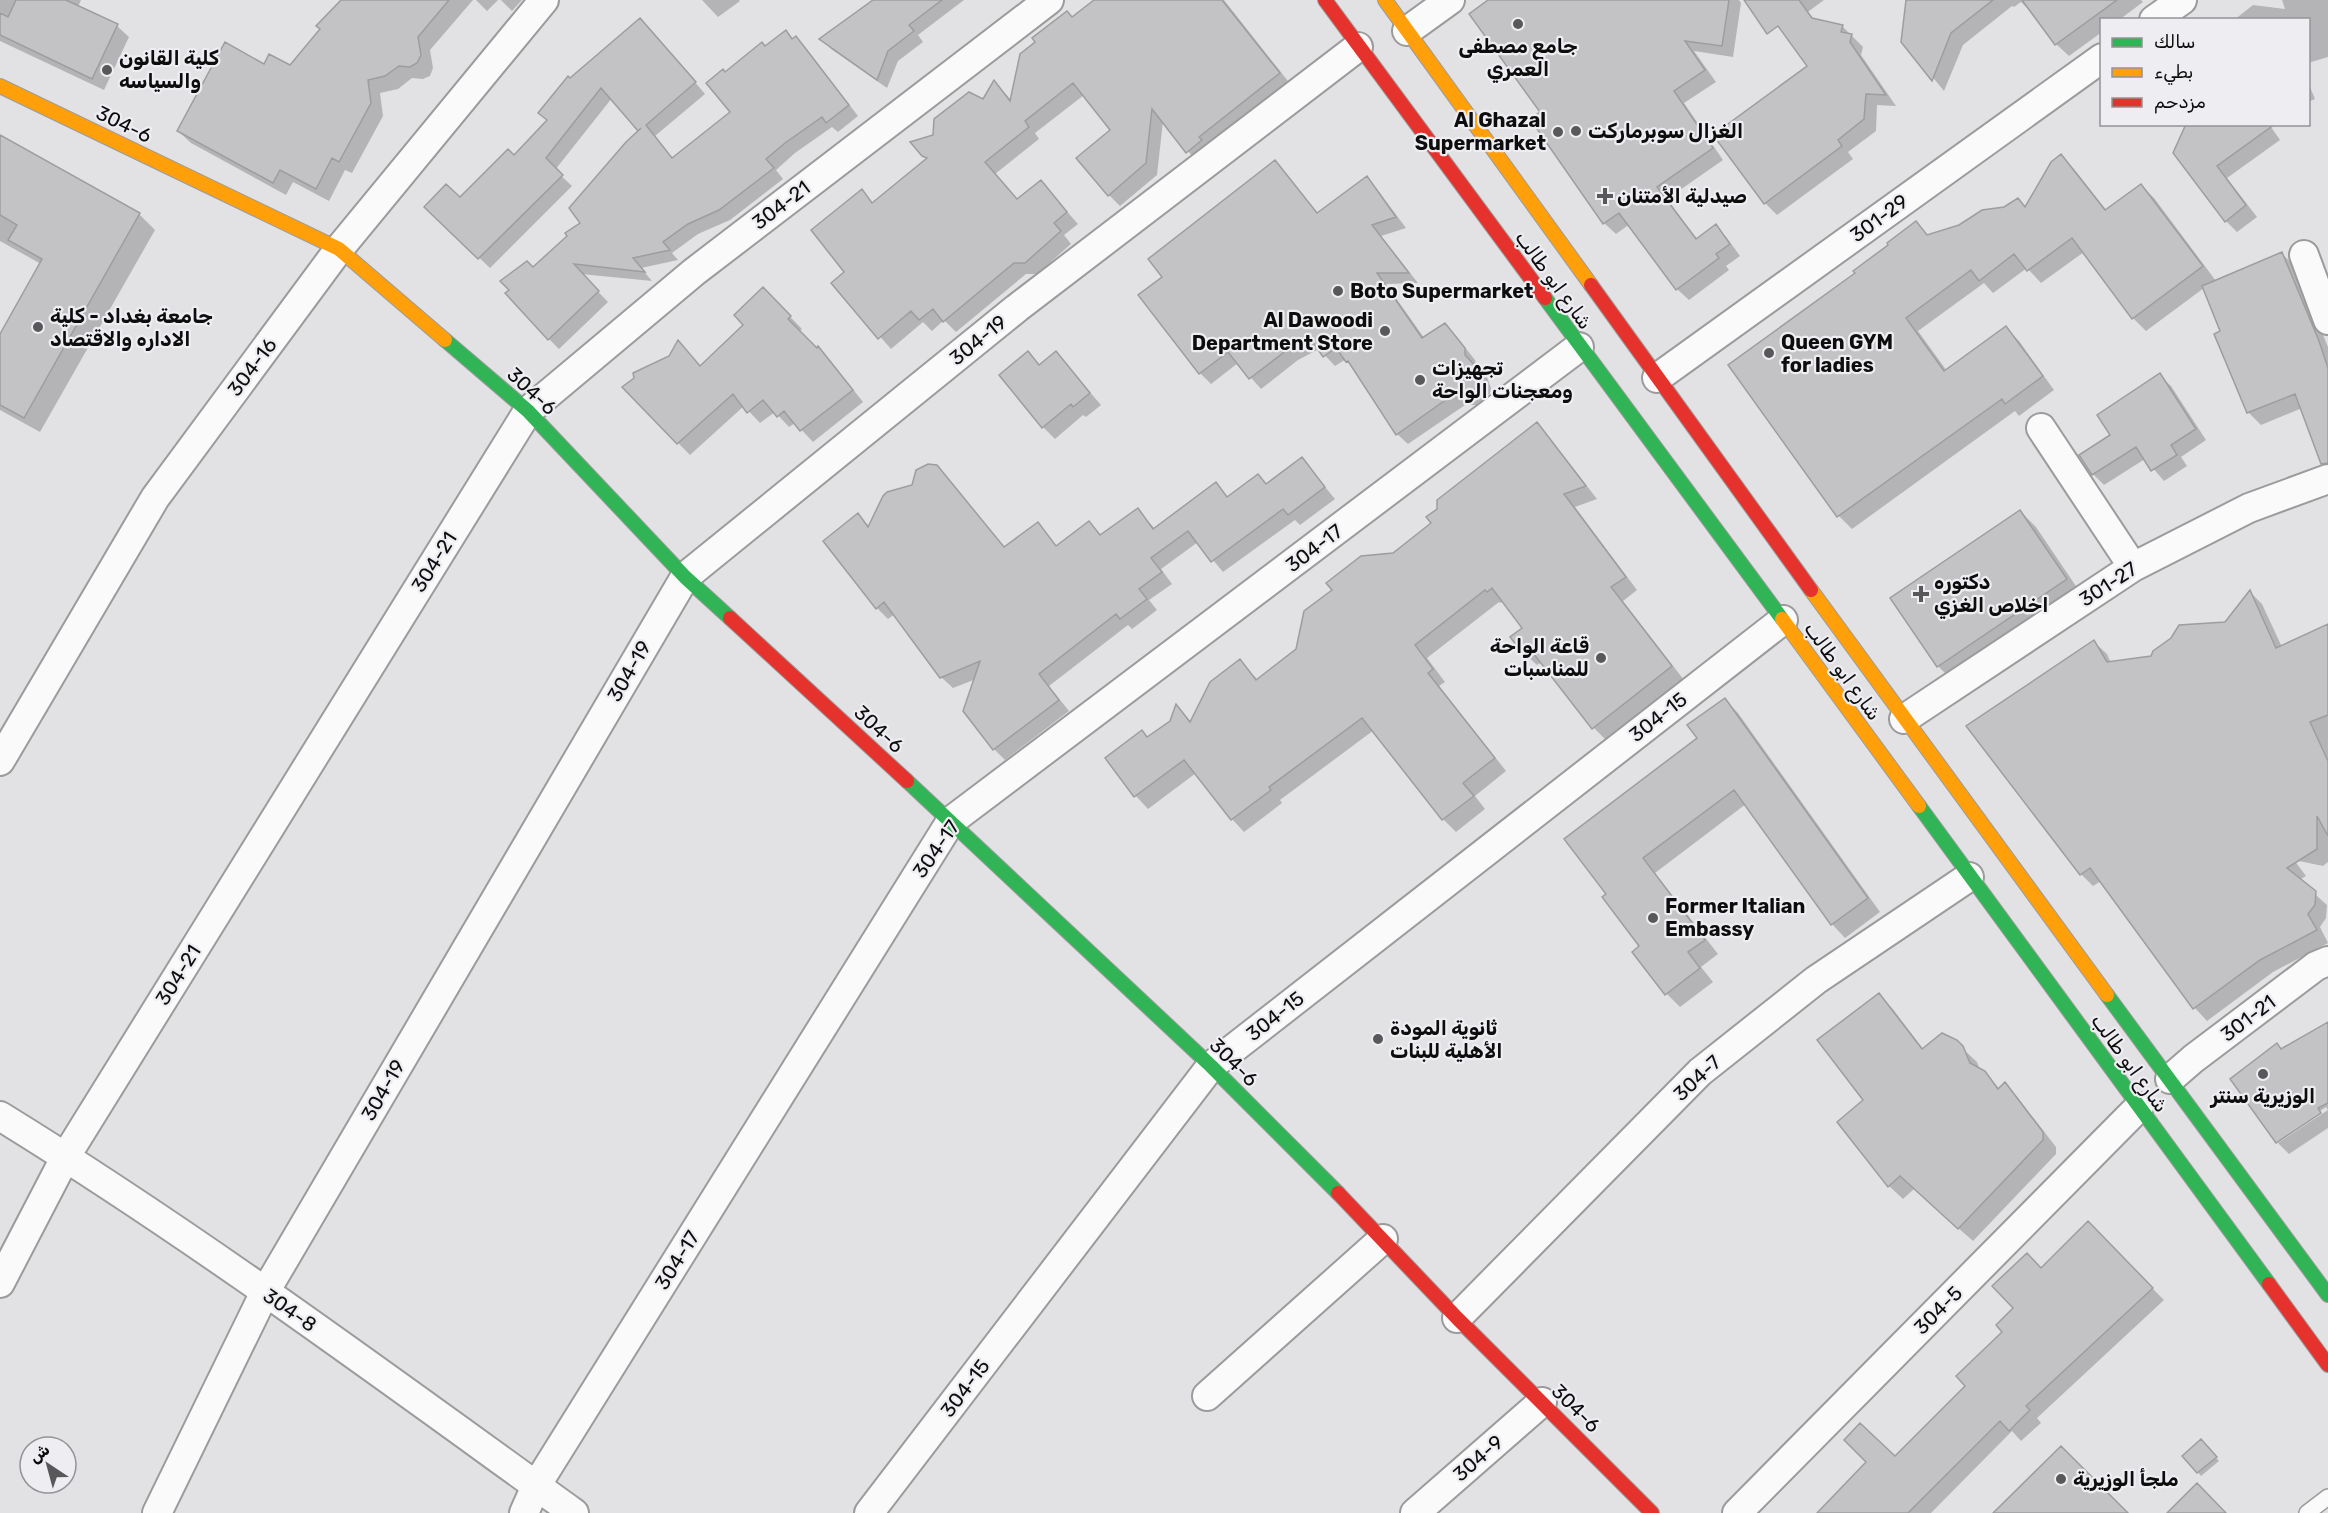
<svg xmlns="http://www.w3.org/2000/svg" width="2328" height="1513" font-family="Rubik,Vazirmatn,sans-serif">
<style>
.shadow{fill:#0003}
.building{fill:#c3c2c4;stroke:#9e9d9e;stroke-width:1.5}
.lines{fill:none;stroke-linecap:round;stroke-linejoin:round}
.lane-casing{stroke:#9b9b9c;stroke-width:18}
.street-casing{stroke:#9b9b9c;stroke-width:32}
.fast-casing{stroke:#9b9b9c;stroke-width:16}
.slow-casing{stroke:#9b9b9c;stroke-width:16}
.jam-casing{stroke:#9b9b9c;stroke-width:16}
.lane{stroke:#fbfafb;stroke-width:15}
.street{stroke:#fbfafb;stroke-width:28}
.fast{stroke:#30b455;stroke-width:14}
.slow{stroke:#ff9f0a;stroke-width:14}
.jam{stroke:#e5322d;stroke-width:14}
.poi-dot{fill:#585759;stroke:#eeedf2;stroke-width:2}
.labels{text-anchor:middle;dominant-baseline:central;stroke-width:4.5;stroke-linejoin:round;paint-order:stroke}
.poi-label{font-size:20px;font-weight:bold;fill:#0d0d0e;stroke:#eeedf2;text-anchor:start}
.street-label{font-size:20px;fill:#0d0d0e;stroke:#eeedf2}
</style>
<rect width="100%" height="100%" fill="#e2e1e4"/>
<path class="shadow" d="M 0,0 L 81,0 L 78,7 L 117,26 L 129,37 L 104,90 L 0,41 Z
M 343,0 L 473,0 L 430,50 L 433,68 L 430,76 L 423,79 L 412,78 L 398,89 L 380,93 L 383,116 L 352,173 L 345,170 L 329,201 L 293,182 L 286,195 L 191,143 L 178,131 L 265,66 L 291,67 Z
M 476,0 L 498,0 L 487,11 Z
M 501,0 L 522,0 L 512,11 Z
M 702,0 L 739,0 L 740,1 L 718,17 Z
M 892,0 L 964,0 L 918,35 L 923,42 L 898,61 L 887,88 L 831,49 L 822,39 Z
M 1096,0 L 1224,0 L 1291,85 L 1198,163 L 1163,121 L 1157,175 L 1120,206 L 1109,195 L 1112,130 L 1084,95 L 1035,133 L 1039,139 L 995,174 L 1018,201 L 1041,182 L 1078,224 L 1064,235 L 1071,244 L 1037,274 L 1026,274 L 956,332 L 944,320 L 932,331 L 923,322 L 891,349 L 833,283 L 846,273 L 862,191 L 874,204 L 928,160 L 923,155 L 935,136 L 984,101 L 995,82 L 1012,101 L 1072,18 Z
M 1491,0 L 1739,0 L 1741,3 L 1733,57 L 1694,51 L 1716,82 L 1684,103 L 1723,160 L 1667,199 L 1698,240 L 1716,226 L 1727,238 L 1740,256 L 1726,266 L 1729,270 L 1689,300 L 1677,289 L 1630,224 L 1616,234 L 1604,223 L 1542,113 Z
M 1776,0 L 1824,0 L 1801,17 L 1842,26 L 1863,47 L 1861,55 L 1896,106 L 1877,105 L 1876,131 L 1848,152 L 1853,159 L 1777,215 L 1765,203 L 1809,66 Z
M 1907,0 L 2141,0 L 2143,2 L 2119,20 L 2102,20 L 2102,32 L 2069,56 L 2056,44 L 2029,6 L 2027,8 L 2021,2 L 2014,7 L 2012,6 L 1963,45 L 1944,91 L 1903,41 Z
M 2282,0 L 2328,0 L 2328,57 L 2308,63 L 2308,20 L 2234,20 L 2253,5 L 2285,9 Z
M 651,30 L 705,94 L 655,136 L 673,159 L 732,112 L 725,74 L 785,32 L 806,48 L 858,116 L 838,132 L 832,127 L 795,153 L 776,170 L 783,179 L 730,220 L 698,234 L 672,253 L 678,260 L 641,268 L 652,281 L 581,274 L 608,302 L 559,349 L 549,339 L 533,269 L 582,223 L 640,132 L 612,98 L 555,170 L 572,186 L 490,268 L 426,207 L 460,199 L 514,157 L 549,121 L 570,80 Z
M 2308,82 L 2315,99 L 2308,102 Z
M 2185,124 L 2269,124 L 2280,140 L 2227,178 L 2257,217 L 2237,232 L 2226,221 Z
M 0,136 L 139,214 L 155,230 L 40,432 L 0,410 L 0,337 L 41,264 L 0,241 Z
M 2061,156 L 2074,169 L 2107,211 L 2141,185 L 2154,198 L 2216,281 L 2282,254 L 2295,266 L 2328,347 L 2328,462 L 2302,408 L 2261,425 L 2248,412 L 2222,332 L 2204,288 L 2146,331 L 2133,318 L 2084,252 L 2041,283 L 2027,268 L 1993,293 L 1984,283 L 1918,331 L 1947,371 L 2006,328 L 2019,341 L 2054,390 L 2019,416 L 2015,411 L 1852,529 L 1839,516 L 1730,365 L 1857,273 L 1916,223 L 1929,236 L 2026,208 Z
M 1275,162 L 1318,214 L 1366,178 L 1377,189 L 1406,228 L 1381,236 L 1418,283 L 1386,284 L 1425,339 L 1445,325 L 1456,336 L 1475,360 L 1476,366 L 1487,377 L 1491,388 L 1490,393 L 1483,403 L 1478,405 L 1465,405 L 1408,444 L 1397,434 L 1356,370 L 1346,359 L 1335,366 L 1319,349 L 1298,360 L 1261,389 L 1238,363 L 1211,384 L 1200,373 L 1164,277 Z
M 763,289 L 802,329 L 799,332 L 830,360 L 863,402 L 813,442 L 795,423 L 789,427 L 775,412 L 760,423 L 744,406 L 690,455 L 624,388 L 701,367 L 745,325 Z
M 1028,353 L 1041,366 L 1056,353 L 1101,405 L 1086,417 L 1083,415 L 1055,439 L 1043,427 Z
M 2159,375 L 2171,386 L 2206,440 L 2181,457 L 2187,466 L 2164,481 L 2145,459 L 2104,485 L 2093,474 L 2081,455 L 2112,436 Z
M 1536,424 L 1549,437 L 1597,499 L 1575,507 L 1637,590 L 1623,601 L 1684,680 L 1606,740 L 1594,728 L 1542,662 L 1537,665 L 1524,653 L 1524,628 L 1504,601 L 1500,603 L 1499,602 L 1427,658 L 1445,682 L 1439,686 L 1506,771 L 1475,796 L 1485,809 L 1456,832 L 1443,819 L 1374,730 L 1280,800 L 1282,803 L 1244,832 L 1232,819 L 1196,773 L 1148,809 L 1136,796 L 1107,758 L 1148,738 L 1171,722 L 1176,706 L 1192,723 L 1240,661 L 1258,680 L 1298,650 L 1393,554 L 1433,523 Z
M 1302,459 L 1335,499 L 1300,525 L 1295,520 L 1223,572 L 1198,542 L 1161,569 L 1172,584 L 1149,600 L 1157,610 L 1132,629 L 1128,625 L 1049,686 L 1069,711 L 1005,760 L 994,749 L 976,679 L 953,688 L 941,677 L 895,614 L 888,619 L 877,608 L 858,515 L 870,527 L 937,467 L 1005,548 L 1038,524 L 1057,547 L 1089,523 L 1101,536 L 1138,510 L 1155,529 L 1216,484 L 1229,498 L 1267,485 Z
M 2020,511 L 2036,527 L 2082,595 L 1954,682 L 1938,666 Z
M 2250,592 L 2262,604 L 2282,647 L 2328,626 L 2328,862 L 2323,866 L 2294,860 L 2306,876 L 2299,880 L 2327,905 L 2326,918 L 2320,927 L 2328,943 L 2273,972 L 2207,1021 L 2195,1008 L 2101,881 L 2093,886 L 2081,874 L 2094,642 L 2107,654 L 2111,663 L 2152,658 L 2226,623 Z
M 1725,700 L 1738,713 L 1880,912 L 1845,938 L 1832,924 L 1746,804 L 1655,873 L 1718,954 L 1701,967 L 1713,982 L 1680,1007 L 1667,994 L 1634,952 L 1642,946 L 1608,894 L 1699,739 Z
M 1878,995 L 1892,1008 L 1924,1050 L 1962,1048 L 1977,1062 L 1980,1070 L 2000,1089 L 2005,1084 L 2018,1098 L 2056,1147 L 2056,1154 L 1973,1241 L 1914,1189 L 1903,1199 L 1889,1186 L 1839,1123 L 1865,1100 Z
M 2328,1024 L 2328,1110 L 2326,1107 L 2277,1141 L 2277,1045 L 2283,1050 Z
M 2328,1110 L 2328,1128 L 2289,1154 L 2278,1143 Z
M 2088,1224 L 2164,1300 L 2037,1418 L 2041,1423 L 2021,1441 L 2012,1431 L 1931,1513 L 1819,1513 L 1895,1458 L 1967,1386 L 2004,1332 L 2016,1308 L 2041,1270 Z
M 2204,1444 L 2219,1461 L 2201,1476 L 2184,1456 Z"/>
<path class="building" d="M 16,0 L 66,0 L 118,24 L 92,79 L 0,35 L 0,13 L 8,17 Z
M 341,0 L 449,0 L 418,37 L 421,55 L 417,63 L 410,67 L 399,66 L 385,76 L 368,80 L 371,103 L 339,162 L 332,158 L 316,189 L 280,170 L 273,183 L 177,131 L 225,42 L 264,64 L 269,54 L 290,65 L 320,29 L 316,26 Z
M 873,0 L 942,0 L 909,25 L 914,31 L 888,51 L 877,80 L 819,39 Z
M 1094,0 L 1222,0 L 1280,73 L 1199,137 L 1202,140 L 1186,153 L 1152,109 L 1146,163 L 1108,196 L 1076,158 L 1110,130 L 1073,83 L 1025,121 L 1029,127 L 985,162 L 1017,199 L 1041,180 L 1067,212 L 1054,223 L 1061,231 L 1025,263 L 1014,263 L 943,322 L 933,309 L 919,320 L 911,311 L 878,339 L 831,283 L 844,272 L 811,230 L 862,189 L 872,203 L 927,158 L 922,156 L 910,142 L 933,135 L 934,119 L 969,92 L 983,99 L 994,80 L 1010,101 L 1020,54 L 1035,42 L 1032,38 L 1067,11 L 1072,17 Z
M 1488,0 L 1729,0 L 1722,46 L 1685,41 L 1705,70 L 1674,91 L 1713,148 L 1657,187 L 1696,239 L 1716,224 L 1730,244 L 1716,254 L 1719,258 L 1676,290 L 1619,213 L 1603,224 L 1530,119 L 1540,112 L 1469,14 Z
M 1744,0 L 1799,0 L 1812,18 L 1843,25 L 1841,32 L 1852,34 L 1850,42 L 1886,95 L 1866,94 L 1864,119 L 1838,140 L 1842,146 L 1764,204 L 1713,135 L 1807,66 L 1778,26 L 1767,34 Z
M 1906,0 L 1993,0 L 1951,33 L 1932,81 L 1901,42 Z
M 2022,0 L 2117,0 L 2055,45 Z
M 640,18 L 696,82 L 646,125 L 672,158 L 730,112 L 706,83 L 723,69 L 725,72 L 762,42 L 765,46 L 786,30 L 792,39 L 796,36 L 849,105 L 826,123 L 822,117 L 785,143 L 766,159 L 774,168 L 719,210 L 688,224 L 663,242 L 670,250 L 633,258 L 645,272 L 574,264 L 599,291 L 548,340 L 505,293 L 509,290 L 500,281 L 527,261 L 533,267 L 567,236 L 565,233 L 580,223 L 569,208 L 626,142 L 641,128 L 638,131 L 601,88 L 546,158 L 563,175 L 478,259 L 424,207 L 446,184 L 460,197 L 508,149 L 514,155 L 547,120 L 538,113 L 568,76 L 570,78 Z
M 2186,124 L 2275,124 L 2217,166 L 2246,205 L 2225,222 L 2173,153 Z
M 0,135 L 140,213 L 24,418 L 0,405 L 0,334 L 42,259 L 8,240 L 17,225 L 0,215 Z
M 2061,154 L 2105,210 L 2141,184 L 2203,266 L 2132,319 L 2072,238 L 2027,271 L 2014,254 L 1979,281 L 1971,270 L 1906,318 L 1944,371 L 2006,326 L 2043,376 L 2005,404 L 2002,399 L 1837,517 L 1728,365 L 1855,273 L 1853,271 L 1888,245 L 1887,243 L 1916,221 L 1927,235 L 1959,225 L 1982,210 L 2004,207 L 2018,198 L 2025,207 L 2051,162 Z
M 1275,160 L 1317,213 L 1367,176 L 1396,217 L 1372,225 L 1409,273 L 1377,273 L 1422,338 L 1445,323 L 1465,348 L 1465,355 L 1479,370 L 1480,382 L 1473,392 L 1467,395 L 1454,394 L 1396,435 L 1348,361 L 1346,362 L 1336,348 L 1323,357 L 1310,338 L 1287,350 L 1249,379 L 1228,352 L 1199,374 L 1138,295 L 1162,277 L 1148,259 Z
M 2282,252 L 2319,341 L 2328,368 L 2328,463 L 2321,464 L 2295,394 L 2247,413 L 2214,334 L 2220,331 L 2202,286 Z
M 763,287 L 791,316 L 788,319 L 817,348 L 818,346 L 853,390 L 800,431 L 784,411 L 777,417 L 763,400 L 747,413 L 733,394 L 677,444 L 622,387 L 634,378 L 633,373 L 669,356 L 678,340 L 700,366 L 743,325 L 734,315 Z
M 1028,351 L 1039,365 L 1056,351 L 1090,393 L 1073,407 L 1071,404 L 1042,428 L 999,375 Z
M 2160,373 L 2196,429 L 2171,445 L 2177,455 L 2151,471 L 2136,447 L 2092,475 L 2079,455 L 2110,435 L 2097,415 Z
M 1537,422 L 1586,486 L 1564,494 L 1626,577 L 1611,587 L 1672,666 L 1592,729 L 1530,649 L 1523,654 L 1510,637 L 1522,628 L 1492,588 L 1487,592 L 1485,590 L 1415,645 L 1433,669 L 1428,673 L 1495,758 L 1463,783 L 1474,796 L 1442,820 L 1362,718 L 1269,787 L 1271,790 L 1231,820 L 1184,760 L 1134,797 L 1105,758 L 1142,730 L 1147,737 L 1170,721 L 1176,704 L 1190,722 L 1210,682 L 1240,659 L 1256,680 L 1296,649 L 1304,611 L 1332,590 L 1326,583 L 1361,556 L 1393,553 L 1431,523 L 1426,517 L 1437,509 L 1437,500 Z
M 1302,457 L 1325,487 L 1288,515 L 1283,509 L 1211,562 L 1188,531 L 1151,558 L 1162,572 L 1139,589 L 1147,599 L 1120,619 L 1116,614 L 1039,674 L 1059,700 L 993,750 L 963,711 L 980,661 L 940,678 L 884,602 L 876,609 L 823,541 L 858,513 L 868,527 L 883,496 L 887,492 L 912,485 L 916,470 L 928,464 L 937,465 L 1004,547 L 1038,522 L 1056,546 L 1089,521 L 1100,535 L 1138,508 L 1153,529 L 1216,482 L 1227,497 L 1258,474 L 1266,484 Z
M 2020,510 L 2067,579 L 1937,667 L 1890,598 Z
M 2250,590 L 2276,648 L 2328,624 L 2328,715 L 2310,722 L 2328,761 L 2328,836 L 2317,816 L 2317,849 L 2287,868 L 2316,891 L 2315,905 L 2308,914 L 2317,930 L 2260,960 L 2193,1009 L 2090,868 L 2080,875 L 1966,726 L 2094,640 L 2107,662 L 2151,656 L 2153,651 L 2171,638 L 2179,625 L 2225,622 Z
M 1725,698 L 1868,898 L 1831,925 L 1734,790 L 1643,858 L 1705,940 L 1688,952 L 1700,968 L 1665,995 L 1632,952 L 1639,946 L 1602,897 L 1606,894 L 1564,839 L 1697,738 L 1687,725 Z
M 1879,993 L 1922,1049 L 1942,1033 L 1957,1040 L 1963,1046 L 1970,1063 L 1985,1071 L 1998,1089 L 2005,1082 L 2043,1132 L 2043,1140 L 1958,1229 L 1900,1176 L 1888,1187 L 1837,1122 L 1863,1100 L 1817,1040 Z
M 2328,1022 L 2328,1103 L 2318,1108 L 2321,1113 L 2276,1143 L 2230,1079 L 2277,1043 L 2281,1049 Z
M 2088,1221 L 2153,1288 L 2026,1406 L 2030,1410 L 2009,1431 L 2000,1421 L 1908,1513 L 1817,1513 L 1866,1462 L 1844,1440 L 1860,1423 L 1895,1456 L 1965,1386 L 1956,1376 L 2002,1332 L 1996,1325 L 2013,1308 L 1992,1286 L 2027,1253 L 2041,1268 Z
M 2201,1439 L 2217,1457 L 2197,1473 L 2182,1456 Z
M 2061,1446 L 2128,1513 L 1993,1513 Z
M 2197,1483 L 2226,1513 L 2167,1513 Z"/>
<g class="lines">
<g class="lane-casing">
<path id="lane" d="M 2307,1513 L 2328,1497"/>
</g>
<g class="street-casing">
<path id="street" d="M 2154,20 L 2182,0
M 1407,31 L 1450,0
M 2304,255 L 2328,320
M 1657,378 L 2102,58
M 2041,428 L 2133,567
M 1904,719 L 2133,567 L 2249,508 L 2328,479
M 0,761 L 155,498 L 339,249 L 544,0
M 2170,1079 L 2193,1059 L 2316,966 L 2328,961
M 0,1116 C 198,1238 385,1377 574,1513
M 0,1283 L 66,1156 L 528,411 L 694,272 L 1049,0
M 1457,1318 L 1700,1072 L 1816,980 L 1969,877
M 1207,1396 L 1383,1239
M 157,1513 L 265,1292 L 685,577 L 1017,308 L 1358,47
M 524,1513 L 536,1486 L 951,821 L 1579,347
M 869,1513 L 1211,1066 L 1783,620
M 1415,1513 L 1542,1402
M 1737,1513 L 2139,1107"/>
</g>
<g class="fast-casing">
<path id="fast" d="M 1545,298 L 1782,619
M 445,340 L 528,411 L 685,577 L 730,618
M 907,781 L 1211,1066 L 1338,1193
M 1919,806 L 2269,1284
M 2107,995 L 2328,1295"/>
</g>
<g class="slow-casing">
<path id="slow" d="M 1385,0 L 1591,285
M 0,86 L 339,249 L 445,340
M 1811,590 L 2107,995
M 1782,619 L 1919,806"/>
</g>
<g class="jam-casing">
<path id="jam" d="M 1325,0 L 1545,298
M 1591,285 L 1811,590
M 730,618 L 907,781
M 1338,1193 L 1457,1318 L 1652,1513
M 2269,1284 L 2328,1365"/>
</g>
<use href="#lane" class="lane"/>
<use href="#street" class="street"/>
<use href="#fast" class="fast"/>
<use href="#slow" class="slow"/>
<use href="#jam" class="jam"/>
</g>
<g class="poi-dot">
<circle cx="1518" cy="24" r="6"/>
<circle cx="107" cy="70" r="6"/>
<circle cx="1576" cy="131" r="6"/>
<circle cx="1558" cy="132" r="6"/>
<path d="M1602 187h6v6h6v6h-6v6h-6v-6h-6v-6h6z"/>
<circle cx="1338" cy="291" r="6"/>
<circle cx="38" cy="327" r="6"/>
<circle cx="1385" cy="331" r="6"/>
<circle cx="1769" cy="353" r="6"/>
<circle cx="1420" cy="380" r="6"/>
<path d="M1918 585h6v6h6v6h-6v6h-6v-6h-6v-6h6z"/>
<circle cx="1601" cy="658" r="6"/>
<circle cx="1653" cy="918" r="6"/>
<circle cx="1378" cy="1039" r="6"/>
<circle cx="2263" cy="1074" r="6"/>
<circle cx="2061" cy="1479" r="6"/>
</g>
<g class="labels">
<g class="poi-label">
<text x="1518" y="46" text-anchor="middle">جامع مصطفى<tspan x="1518" dy="23">العمري</tspan></text>
<text x="119" y="58">كلية القانون<tspan x="119" dy="23">والسياسه</tspan></text>
<text x="1546" y="120" text-anchor="end">Al Ghazal<tspan x="1546" dy="23">Supermarket</tspan></text>
<text x="1588" y="131">الغزال سوبرماركت</text>
<text x="1617" y="196">صيدلية الأمتنان</text>
<text x="1350" y="291">Boto Supermarket</text>
<text x="50" y="316">جامعة بغداد - كلية<tspan x="50" dy="23">الاداره والاقتصاد</tspan></text>
<text x="1373" y="320" text-anchor="end">Al Dawoodi<tspan x="1373" dy="23">Department Store</tspan></text>
<text x="1781" y="342">Queen GYM<tspan x="1781" dy="23">for ladies</tspan></text>
<text x="1432" y="368">تجهيزات<tspan x="1432" dy="23">ومعجنات الواحة</tspan></text>
<text x="1934" y="582">دكتوره<tspan x="1934" dy="23">اخلاص الغزي</tspan></text>
<text x="1589" y="646" text-anchor="end">قاعة الواحة<tspan x="1589" dy="23">للمناسبات</tspan></text>
<text x="1665" y="906">Former Italian<tspan x="1665" dy="23">Embassy</tspan></text>
<text x="1390" y="1028">ثانوية المودة<tspan x="1390" dy="23">الأهلية للبنات</tspan></text>
<text x="2263" y="1096" text-anchor="middle">الوزيرية سنتر</text>
<text x="2073" y="1479">ملجأ الوزيرية</text>
</g>
<g class="street-label">
<text transform="translate(124 124) rotate(26)">304-6</text>
<text transform="translate(781 205) rotate(-37)">304-21</text>
<text transform="translate(1879 218) rotate(-36)">301-29</text>
<text transform="translate(1554 280) rotate(54)">شارع ابو طالب</text>
<text transform="translate(978 340) rotate(-39)">304-19</text>
<text transform="translate(252 367) rotate(-53)">304-16</text>
<text transform="translate(532 391) rotate(43)">304-6</text>
<text transform="translate(1314 548) rotate(-37)">304-17</text>
<text transform="translate(434 562) rotate(-58)">304-21</text>
<text transform="translate(2108 584) rotate(-33)">301-27</text>
<text transform="translate(629 671) rotate(-60)">304-19</text>
<text transform="translate(1843 671) rotate(54)">شارع ابو طالب</text>
<text transform="translate(1658 717) rotate(-38)">304-15</text>
<text transform="translate(879 729) rotate(43)">304-6</text>
<text transform="translate(936 849) rotate(-55)">304-17</text>
<text transform="translate(178 975) rotate(-58)">304-21</text>
<text transform="translate(1275 1016) rotate(-38)">304-15</text>
<text transform="translate(2248 1018) rotate(-37)">301-21</text>
<text transform="translate(1234 1062) rotate(45)">304-6</text>
<text transform="translate(2130 1063) rotate(54)">شارع ابو طالب</text>
<text transform="translate(1697 1078) rotate(-43)">304-7</text>
<text transform="translate(383 1090) rotate(-60)">304-19</text>
<text transform="translate(677 1260) rotate(-58)">304-17</text>
<text transform="translate(290 1310) rotate(35)">304-8</text>
<text transform="translate(1938 1310) rotate(-45)">304-5</text>
<text transform="translate(965 1388) rotate(-53)">304-15</text>
<text transform="translate(1576 1408) rotate(45)">304-6</text>
<text transform="translate(1478 1458) rotate(-41)">304-9</text>
</g>
</g>
<rect x="2100" y="18" width="210" height="108" fill="#eeedf2" stroke="#949397" stroke-width="1.5"/>
<rect x="2112" y="38" width="30" height="9" fill="#30b455" stroke="#949397" stroke-width="1.5"/>
<text x="2154" y="48" font-size="18" fill="#0d0d0e">سالك</text>
<rect x="2112" y="68" width="30" height="9" fill="#ff9f0a" stroke="#949397" stroke-width="1.5"/>
<text x="2154" y="78" font-size="18" fill="#0d0d0e">بطيء</text>
<rect x="2112" y="98" width="30" height="9" fill="#e5322d" stroke="#949397" stroke-width="1.5"/>
<text x="2154" y="108" font-size="18" fill="#0d0d0e">مزدحم</text>
<g transform="translate(48 1465) rotate(324)"><circle r="28" fill="#eeedf2" stroke="#949397" stroke-width="1.5"/>
<path d="M0-4.5L10 22L0 15L-10 22Z" fill="#585759"/>
<text y="-9" font-size="16" font-weight="bold" text-anchor="middle" fill="#0d0d0e">ش</text>
</g>
</svg>
